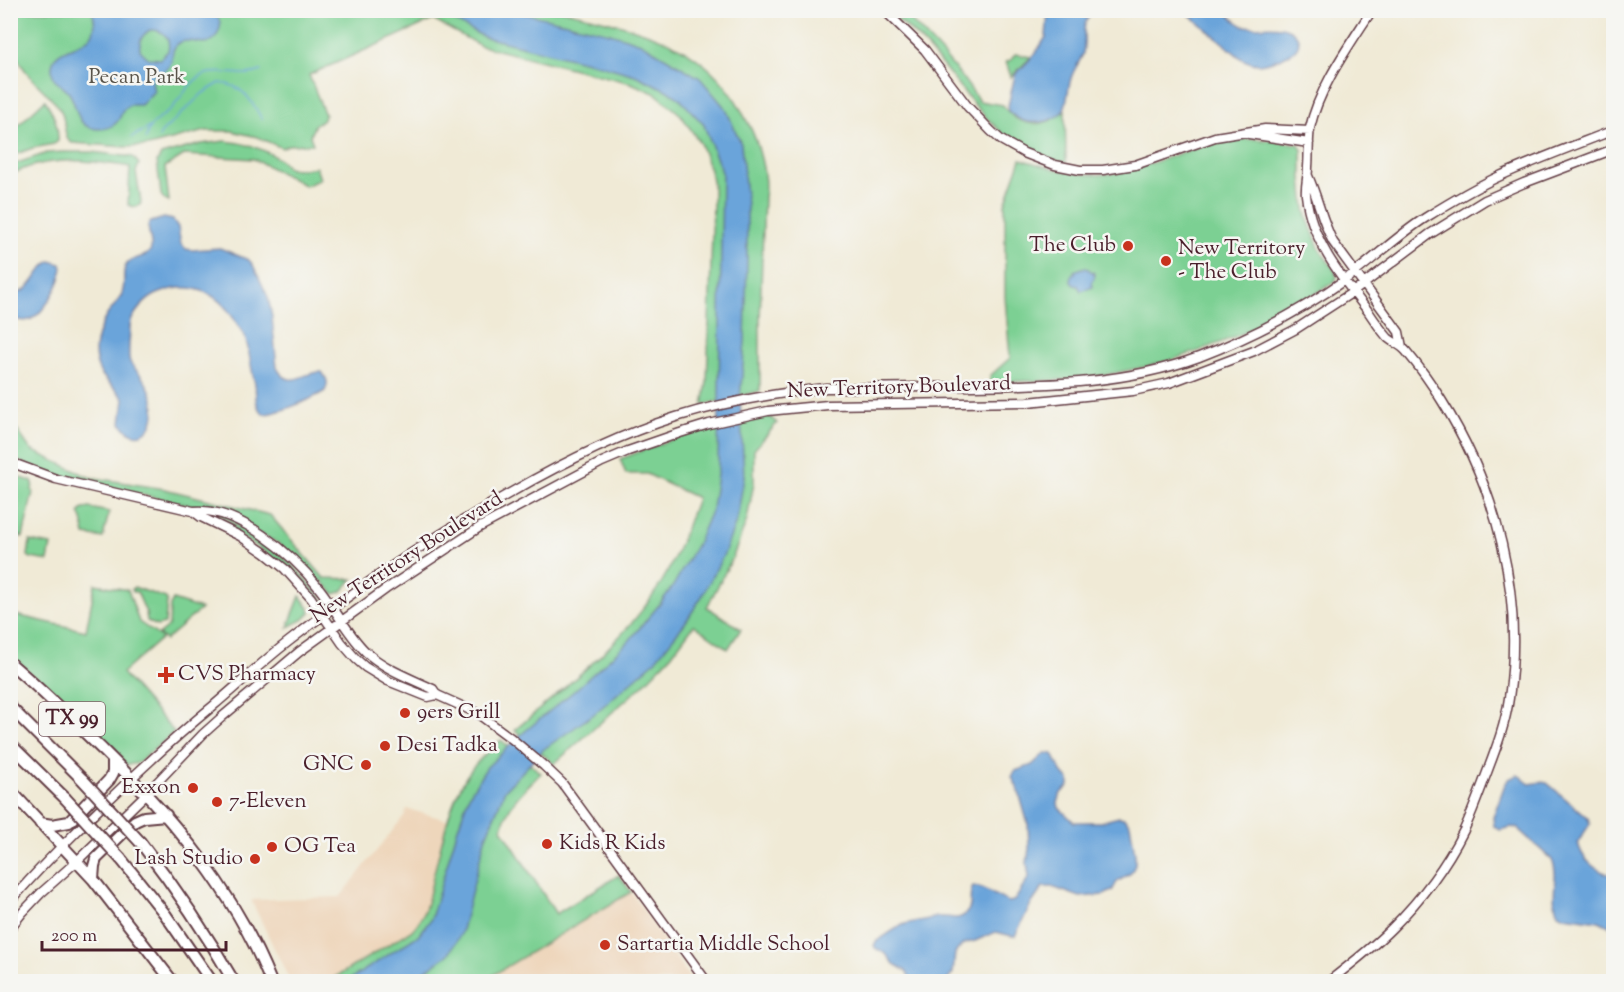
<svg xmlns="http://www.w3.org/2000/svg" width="1624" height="992" font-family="'Sorts Mill Goudy',serif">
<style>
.built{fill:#eed6bb}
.green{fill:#7bd093;stroke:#62785f;stroke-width:1.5}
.water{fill:#6aa4da;stroke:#5a6282;stroke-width:1.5;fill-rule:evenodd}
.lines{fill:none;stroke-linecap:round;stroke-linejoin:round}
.stream{stroke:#6aa4da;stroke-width:1.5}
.secondary-casing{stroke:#633d45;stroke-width:11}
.highway-casing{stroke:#633d45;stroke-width:14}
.secondary{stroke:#fff;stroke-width:8}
.highway{stroke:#fff;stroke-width:10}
.highway-bridge-casing{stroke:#633d45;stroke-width:14;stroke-linecap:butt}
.highway-bridge{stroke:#fff;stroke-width:10}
.poi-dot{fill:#c8321e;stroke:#f6f6f2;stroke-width:2}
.labels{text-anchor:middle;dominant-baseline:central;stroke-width:5;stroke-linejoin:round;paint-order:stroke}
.shield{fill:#f6f6f2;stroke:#7e6067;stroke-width:1.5}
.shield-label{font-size:20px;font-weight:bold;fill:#4a1f2b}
.park-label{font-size:21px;fill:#59544a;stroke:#f6f6f2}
.poi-label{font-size:21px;fill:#4a1f2b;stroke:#f6f6f2;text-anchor:start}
.street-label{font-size:21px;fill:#4a1f2b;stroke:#f6f6f2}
</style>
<rect width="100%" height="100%" fill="#f6f6f2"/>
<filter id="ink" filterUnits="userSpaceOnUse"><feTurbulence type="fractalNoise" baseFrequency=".0167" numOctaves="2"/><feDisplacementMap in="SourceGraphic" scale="12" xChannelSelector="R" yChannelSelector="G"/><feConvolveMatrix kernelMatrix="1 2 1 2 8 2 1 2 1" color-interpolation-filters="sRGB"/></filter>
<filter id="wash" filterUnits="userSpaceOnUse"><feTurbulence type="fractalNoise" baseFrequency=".008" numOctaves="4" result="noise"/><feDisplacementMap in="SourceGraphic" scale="24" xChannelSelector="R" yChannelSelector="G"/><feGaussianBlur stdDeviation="1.35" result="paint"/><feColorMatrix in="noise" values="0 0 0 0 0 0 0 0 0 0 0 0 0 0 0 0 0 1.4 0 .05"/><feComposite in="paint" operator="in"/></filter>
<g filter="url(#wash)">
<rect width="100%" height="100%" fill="#f0ead6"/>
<path class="built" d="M 407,809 L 448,820 L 425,910 L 421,919 L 411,931 L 327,981 L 290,981 L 251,900 L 340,897 L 404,816 Z
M 631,892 L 687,974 L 694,981 L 483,982 Z"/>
<path class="green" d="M 561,10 C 625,26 692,36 732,95 C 738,103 743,114 748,123 C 758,140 768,178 764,197 L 760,320 L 760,391 L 703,405 L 707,382 L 713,204 L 713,187 L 710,170 L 700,143 L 681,115 L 656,94 L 631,83 L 481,46 L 433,20 L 309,75 L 325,115 L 322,121 L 315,124 L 310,136 L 313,144 L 288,145 L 282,148 L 257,137 L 232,131 L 205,131 L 149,146 L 125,147 L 72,143 L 69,141 L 67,138 C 64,129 65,119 61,111 C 55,101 47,94 39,86 C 13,60 11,47 10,11 Z
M 888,11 L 901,11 C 929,38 957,67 979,101 L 1003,105 C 1013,121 1031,128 1049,121 C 1055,119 1060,114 1065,110 L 1066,162 C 1004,156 969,95 931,52 C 919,37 902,24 888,11 Z
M 1015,54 L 1031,57 L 1011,77 L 1006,62 L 1011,60 Z
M 45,100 C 53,112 59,126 58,141 L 54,144 L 33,148 L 11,156 L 11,132 Z
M 1256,139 L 1299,144 L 1302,150 L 1302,179 L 1305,209 L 1308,220 L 1320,250 L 1335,271 L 1337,278 L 1334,282 C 1266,327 1196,359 1115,373 C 1103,375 1091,378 1079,379 C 1050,381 1020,381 991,382 L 990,376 L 1010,358 L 1005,297 L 1005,204 L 1021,159 C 1052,169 1084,179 1117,173 C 1147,167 1176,153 1206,145 C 1223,141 1239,139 1256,139 Z
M 225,141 C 244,143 265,148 280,160 C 283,162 285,165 287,167 C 296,171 308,168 316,167 L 320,179 L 306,186 L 254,159 L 184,155 L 165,167 L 169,201 L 164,199 L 161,195 L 157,162 L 161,155 L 201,144 Z
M 62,152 L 92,152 L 133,157 L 139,164 L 136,172 L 141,202 L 140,205 L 134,207 L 128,205 L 130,167 C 91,161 47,154 11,175 L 11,165 L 47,153 Z
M 767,414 L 777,423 L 754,450 L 754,483 L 747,520 L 733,557 L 707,607 L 741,629 L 728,649 L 694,625 L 671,656 L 644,684 L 554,764 L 515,730 C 570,682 632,637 668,571 C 680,547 688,523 697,498 L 647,474 L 626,474 L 620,459 L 703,428 Z
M 10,420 L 31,450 L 89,477 L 165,489 L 270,515 L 324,578 L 353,579 L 341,592 L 334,594 L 322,581 L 318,582 L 278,543 L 207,509 L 57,476 L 11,458 Z
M 10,474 L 31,481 L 33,483 L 32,490 L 33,492 L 23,537 L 11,534 Z
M 90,508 L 109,512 L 103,538 L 85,535 L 82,519 L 79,513 L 83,509 Z
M 213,517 C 261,531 296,564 325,603 L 323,604 L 311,589 L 282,563 L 212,518 Z
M 30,541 L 51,545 L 48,561 L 31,558 L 28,556 Z
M 95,584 L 128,590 L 139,622 L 162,638 L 122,673 L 174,732 L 138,763 C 129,766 124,764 117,759 L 43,685 L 11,658 L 11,614 L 86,631 Z
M 134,587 L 166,598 L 167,601 L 165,624 L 157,626 L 147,621 L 146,613 L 137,592 L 133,592 L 132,589 Z
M 300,596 L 309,608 L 310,613 L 303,620 L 288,627 Z
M 173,600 L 201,609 L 165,640 L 159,634 L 169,626 L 170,606 Z
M 501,740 L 541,773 C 524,790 507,804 502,829 L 556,914 L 619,875 L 631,892 L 483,981 L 327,982 L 411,931 C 426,917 429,896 433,877 C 442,843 448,807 466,777 C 475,762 489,751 501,740 Z"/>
<path class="water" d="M 92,11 L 212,11 C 218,16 223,22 219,31 C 211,54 192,35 179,43 C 169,49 175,60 168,68 C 159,78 148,66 154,91 L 141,105 L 130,105 C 127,107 124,108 123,111 C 120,115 121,119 116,123 C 112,127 105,129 99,129 C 74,129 79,107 69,93 C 61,83 51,83 52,67 C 53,40 107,54 92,11 ZM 150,30 C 163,29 171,38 168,51 L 160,59 L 148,58 L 140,50 C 139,40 142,35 150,30 Z
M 444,11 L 514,11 L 610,33 L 641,43 L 700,78 L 726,109 L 741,144 L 747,206 L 747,260 L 745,342 L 740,398 L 744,477 L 737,519 L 724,554 L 701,598 L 685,623 L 653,663 L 594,714 L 544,749 L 505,790 L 485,839 L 461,934 L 448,955 L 410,981 L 346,982 L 419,935 L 431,919 L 457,831 L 469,795 L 487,767 L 523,733 L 574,691 L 629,641 L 659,605 L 673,586 L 697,544 L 712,509 L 718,468 L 722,173 L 704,125 L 679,98 L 666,90 L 635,75 L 600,65 L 484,37 L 452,20 Z
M 1048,11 L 1095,11 C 1078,24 1087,35 1083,53 C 1081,60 1076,66 1073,73 C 1063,94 1075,118 1041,122 C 1026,124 1019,120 1008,111 L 1008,106 L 1015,75 L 1035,54 L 1046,37 Z
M 1185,11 C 1192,10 1216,8 1222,10 C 1231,14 1235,24 1245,26 C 1259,29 1283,21 1295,34 C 1311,51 1271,63 1259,64 C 1252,64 1248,62 1242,59 Z
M 164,218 L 173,220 L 178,227 L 181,244 L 186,249 L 192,250 L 220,248 L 249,260 L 253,265 L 268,297 L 272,317 L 277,368 C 291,392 304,370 322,372 C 327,379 329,383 325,391 C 312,399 278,414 263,414 C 261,411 259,409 258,407 C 255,400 256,391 255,384 C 252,372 250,360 248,348 C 246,337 240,328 234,319 C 217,292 191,280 160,293 C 148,297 136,310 131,321 C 129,328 130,337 129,344 C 129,350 128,357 130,362 C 132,366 136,370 139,373 C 147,383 153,393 154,405 C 157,430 137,447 121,423 L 124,399 C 117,389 106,382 100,372 C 90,354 97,331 107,315 C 111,309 117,303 121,296 C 127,284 121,273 126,265 C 131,256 150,259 151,248 C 152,241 148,232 148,225 L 151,222 Z
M 51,261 L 61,264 C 66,278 44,314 29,320 C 23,322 17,320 11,318 L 11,292 C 31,298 36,268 51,261 Z
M 1086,267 L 1087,269 L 1089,269 L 1090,271 L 1093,272 C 1096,275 1095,278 1092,281 L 1093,287 L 1081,291 L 1078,286 L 1074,285 L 1071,282 L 1072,274 L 1075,273 L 1074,271 Z
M 1045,753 L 1053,754 L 1061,771 L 1069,780 L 1069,786 L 1061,793 L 1058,803 L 1059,808 L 1074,822 L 1100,822 L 1119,817 L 1124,818 L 1130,824 L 1135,854 L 1135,865 L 1131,873 L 1117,882 L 1112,891 L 1104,895 L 1080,897 L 1052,887 L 1043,887 L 1030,906 L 1015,936 L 1012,936 L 996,932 L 975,941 L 963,944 L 955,953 L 953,973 L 947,981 L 909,981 L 909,976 L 906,971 L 894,964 L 886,954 L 875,948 L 874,945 L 877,941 C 886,936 895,928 905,924 C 915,921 927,920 937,917 C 948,915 959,923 967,912 C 974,905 967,896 973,886 C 986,887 998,899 1010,902 L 1015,900 L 1029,877 L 1027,863 L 1029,848 L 1028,824 L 1018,789 L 1012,777 L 1015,771 L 1032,765 Z
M 1517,775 C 1522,776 1525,782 1530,784 L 1541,782 L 1547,783 L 1588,818 L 1590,824 L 1578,842 C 1581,859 1596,872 1613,875 L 1613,928 L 1599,921 L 1564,916 L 1558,913 C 1549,897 1560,876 1552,860 L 1518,829 L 1512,827 L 1500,830 L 1494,826 L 1493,817 L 1505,784 L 1509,779 Z"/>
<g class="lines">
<path class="stream" d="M 132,137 L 150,127
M 159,137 L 161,133 L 203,93 L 220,83 C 243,85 251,100 262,119
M 146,139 C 148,124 158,120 169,111 C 181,100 191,76 210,73 C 228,70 244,78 261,71"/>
</g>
</g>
<g filter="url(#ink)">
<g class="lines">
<g class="secondary-casing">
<path id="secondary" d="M 884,10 L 925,50 L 968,107 L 991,131 L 1001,140 L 1024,153 L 1055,165 L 1080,170 L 1103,170 L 1135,165 L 1215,137 L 1265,129 L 1310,131
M 1249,134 L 1309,143
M 1308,176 C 1318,198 1322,221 1333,242 L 1399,332 L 1402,347
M 10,462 L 56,479 L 193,511 C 238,506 293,555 319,588 C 335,608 346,632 365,651 C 384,669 410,678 433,689 L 437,695 L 477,713 L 512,739 L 544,766 L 562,783 L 707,982
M 193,511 L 201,517 L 240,536 L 265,553 L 285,569 L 311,598 L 342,643 L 356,659 L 365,667 L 388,681 L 428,697 L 437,695
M 10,902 C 35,872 62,846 89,819 C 129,780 169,742 213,706 C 238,685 262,662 288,642 C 358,587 432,537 510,493 C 562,463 618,435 676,417 C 725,402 775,393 826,388 C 874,388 923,387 971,386 C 1048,385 1126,384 1199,357 C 1251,337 1301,311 1346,279 C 1373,260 1397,236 1425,218 C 1449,203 1474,188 1500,176 C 1537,159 1576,145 1614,130
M 10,928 L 22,913 L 41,893 L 77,861 L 146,794 L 203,734 L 222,717 L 299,652 L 386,589 L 480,527 L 602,462 L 628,451 L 680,433 L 709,424 L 768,411 L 828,405 L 1028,402 L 1133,391 L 1169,383 L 1254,351 L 1296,329 L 1353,292 L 1430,234 L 1485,200 L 1524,183 L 1614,149
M 1328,982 C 1350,965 1372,948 1392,928 C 1420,900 1446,866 1464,830 C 1471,815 1477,799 1483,783 C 1493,756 1505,728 1509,698 C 1524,594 1497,489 1442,401 C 1433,386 1417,364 1406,351 C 1401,345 1394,343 1388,338 C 1381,330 1374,320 1368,311 C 1341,277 1311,240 1306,195 C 1305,186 1308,177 1308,167 C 1309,155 1308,141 1310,128 C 1319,87 1349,46 1372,10"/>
</g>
<g class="highway-casing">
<path id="highway" d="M 10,663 C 43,691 73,721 104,751 C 174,820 233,888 271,982
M 10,707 L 83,780
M 10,744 L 65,798
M 10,790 L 93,879 L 173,982
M 40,823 L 52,825 L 69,822 L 109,780 L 113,773 L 113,760
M 141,843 C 175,887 206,933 234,982
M 121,859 L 165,914 L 212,982
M 93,879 L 94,866 L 96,859 L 135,821 L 144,817 L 166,815"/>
</g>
<use href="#secondary" class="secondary"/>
<use href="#highway" class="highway"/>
<g class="highway-bridge-casing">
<path id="highway-bridge" d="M 83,780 L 141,843
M 65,798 L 121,859"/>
</g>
<use href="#highway-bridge" class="highway-bridge"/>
</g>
</g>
<g class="poi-dot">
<circle cx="1128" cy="246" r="6"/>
<circle cx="1166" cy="261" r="6"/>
<path d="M163 666h6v6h6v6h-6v6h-6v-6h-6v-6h6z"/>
<circle cx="405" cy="713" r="6"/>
<circle cx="385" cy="746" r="6"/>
<circle cx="366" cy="765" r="6"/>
<circle cx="193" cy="788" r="6"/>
<circle cx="217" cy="802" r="6"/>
<circle cx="547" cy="844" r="6"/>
<circle cx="272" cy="847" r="6"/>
<circle cx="255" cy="859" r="6"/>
<circle cx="605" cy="945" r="6"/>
</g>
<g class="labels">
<rect class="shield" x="39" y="702" width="66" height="34" rx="4.5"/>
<g class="shield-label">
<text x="72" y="719">TX 99</text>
</g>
<g class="park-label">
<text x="137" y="78">Pecan Park</text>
</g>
<g class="poi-label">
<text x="1116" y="246" text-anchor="end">The Club</text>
<text x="1178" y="249">New Territory<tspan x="1178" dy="24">- The Club</tspan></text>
<text x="178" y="675">CVS Pharmacy</text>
<text x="417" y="713">9ers Grill</text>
<text x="397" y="746">Desi Tadka</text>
<text x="354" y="765" text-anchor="end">GNC</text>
<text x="181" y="788" text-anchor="end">Exxon</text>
<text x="229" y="802">7-Eleven</text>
<text x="559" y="844">Kids R Kids</text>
<text x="284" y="847">OG Tea</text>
<text x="243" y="859" text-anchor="end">Lash Studio</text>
<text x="617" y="945">Sartartia Middle School</text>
</g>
<g class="street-label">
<text transform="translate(899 388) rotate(-2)">New Territory Boulevard</text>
<text transform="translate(407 558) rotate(-33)">New Territory Boulevard</text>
</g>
</g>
<rect width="1624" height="992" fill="none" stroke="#f6f6f2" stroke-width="36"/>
<path d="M42 941v9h184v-9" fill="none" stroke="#4a1f2b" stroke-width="3"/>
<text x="51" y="941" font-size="18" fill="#4a1f2b" stroke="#f6f6f2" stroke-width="4.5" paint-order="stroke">200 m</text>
</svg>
